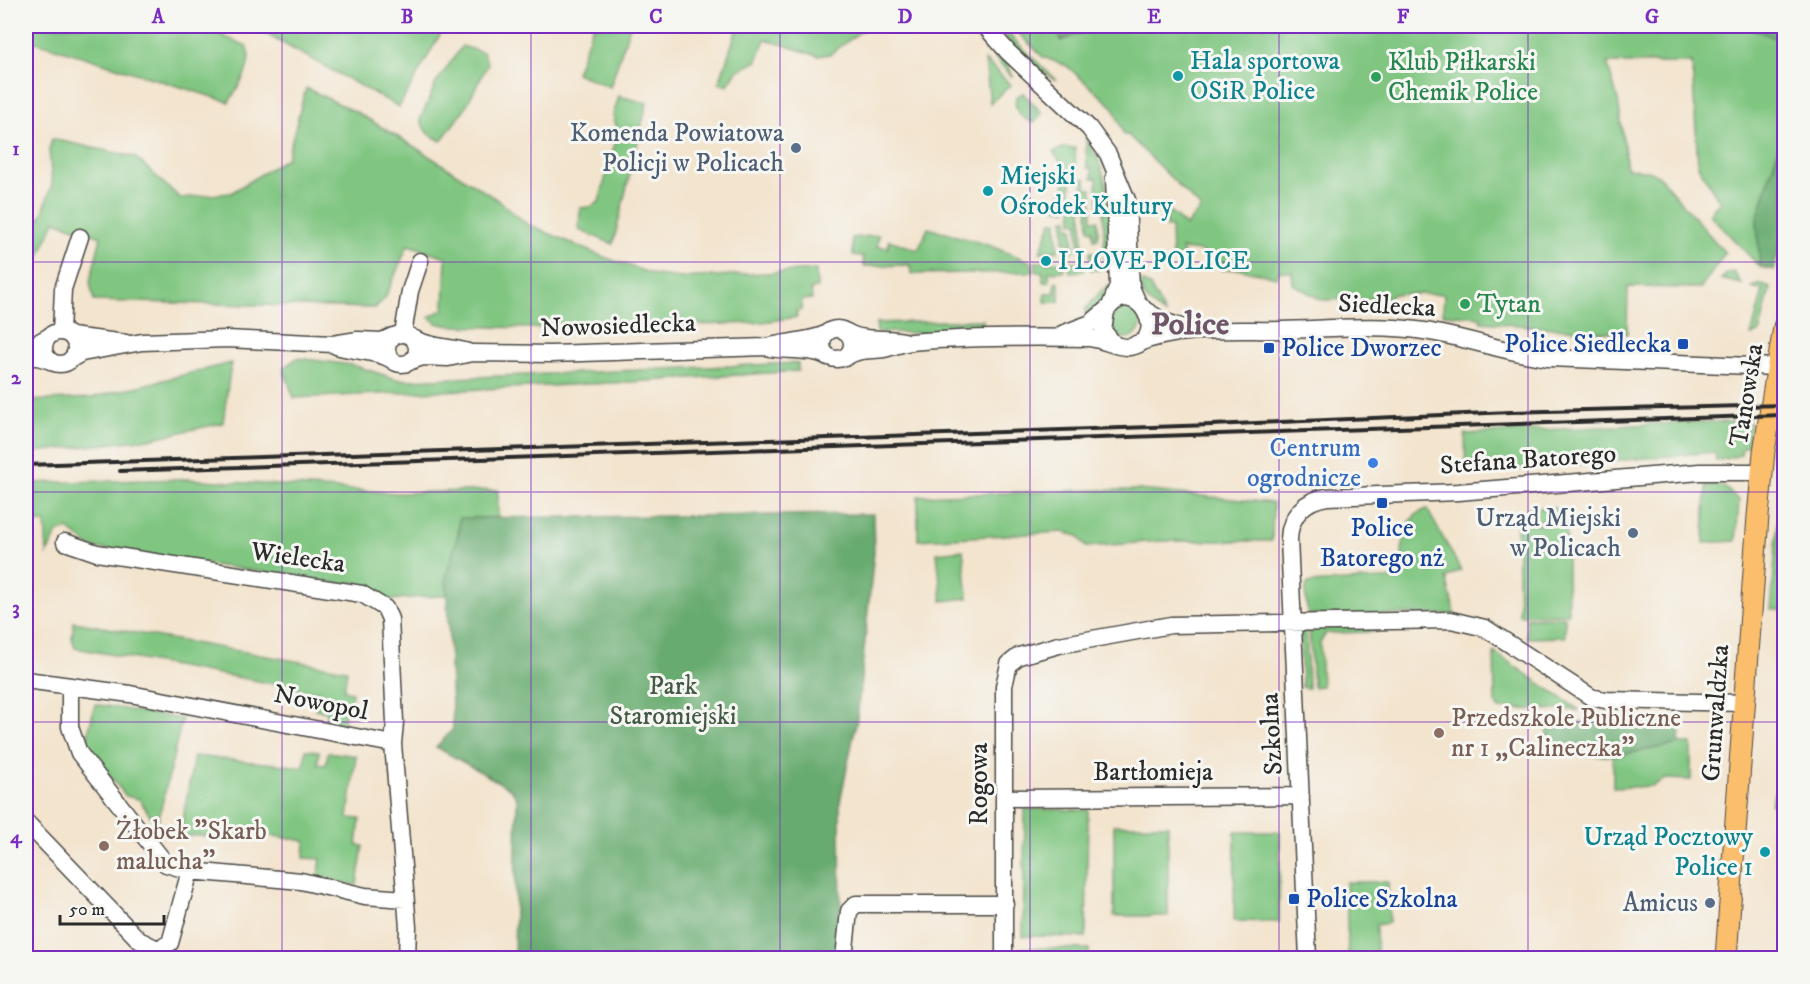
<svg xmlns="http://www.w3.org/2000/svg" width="1810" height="984" font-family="'IM FELL DW Pica',serif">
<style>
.green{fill:#80c681;stroke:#567856;stroke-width:1.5}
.forest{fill:#68ab6f;stroke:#4a6b4d;stroke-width:1.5}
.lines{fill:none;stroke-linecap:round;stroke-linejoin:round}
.minor-casing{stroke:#494743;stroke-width:19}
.major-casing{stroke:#494743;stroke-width:23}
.minor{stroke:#fff;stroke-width:16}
.major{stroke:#fabe6d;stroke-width:21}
.rail{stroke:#2b2b2b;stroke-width:4}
.grid{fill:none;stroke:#7b2cbf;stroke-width:1.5;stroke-opacity:0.55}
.culture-dot{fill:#0f9aa8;stroke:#f6f6f2;stroke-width:2}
.leisure-dot{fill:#2e9e5b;stroke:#f6f6f2;stroke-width:2}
.service-dot{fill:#5c6f8a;stroke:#f6f6f2;stroke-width:2}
.transit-dot{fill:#1a4fb4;stroke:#f6f6f2;stroke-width:2}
.shop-dot{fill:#3f7fe0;stroke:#f6f6f2;stroke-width:2}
.education-dot{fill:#8d6e63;stroke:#f6f6f2;stroke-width:2}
.labels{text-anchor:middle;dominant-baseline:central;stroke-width:6;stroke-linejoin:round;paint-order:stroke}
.culture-label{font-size:26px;fill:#0d838f;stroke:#f6f6f2;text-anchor:start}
.leisure-label{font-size:26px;fill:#27864d;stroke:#f6f6f2;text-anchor:start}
.service-label{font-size:26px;fill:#4e5e75;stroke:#f6f6f2;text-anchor:end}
.street-label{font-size:26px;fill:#2b2b2b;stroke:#f6f6f2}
.transit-label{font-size:26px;fill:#164399;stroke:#f6f6f2;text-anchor:start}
.shop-label{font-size:26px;fill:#366cbe;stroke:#f6f6f2;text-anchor:end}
.park-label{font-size:26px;fill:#445a45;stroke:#f6f6f2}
.education-label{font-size:26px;fill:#785e54;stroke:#f6f6f2;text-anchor:start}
.district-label{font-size:32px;font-weight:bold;fill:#6e5668;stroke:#f6f6f2}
.neatline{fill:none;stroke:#7b2cbf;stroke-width:2}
.grid-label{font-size:20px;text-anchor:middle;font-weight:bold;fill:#7b2cbf}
</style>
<rect width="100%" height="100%" fill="#f6f6f2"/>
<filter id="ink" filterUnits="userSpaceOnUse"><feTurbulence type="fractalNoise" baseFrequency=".0167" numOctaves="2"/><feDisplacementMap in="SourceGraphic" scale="12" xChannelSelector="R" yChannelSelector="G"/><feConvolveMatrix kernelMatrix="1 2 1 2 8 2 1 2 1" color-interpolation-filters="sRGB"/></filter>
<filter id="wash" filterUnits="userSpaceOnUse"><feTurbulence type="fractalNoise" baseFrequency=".008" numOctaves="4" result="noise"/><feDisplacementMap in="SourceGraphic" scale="24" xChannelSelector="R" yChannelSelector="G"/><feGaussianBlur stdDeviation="1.35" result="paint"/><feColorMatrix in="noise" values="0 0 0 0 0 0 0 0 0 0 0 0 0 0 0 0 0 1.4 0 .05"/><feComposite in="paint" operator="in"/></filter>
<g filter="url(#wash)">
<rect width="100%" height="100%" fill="#f3e4ce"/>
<path class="green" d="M 26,26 L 199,26 L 247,46 C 254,65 239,86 229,102 L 26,39 Z
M 251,26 L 445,26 L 399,107 Z
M 593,26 L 630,26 L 610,87 L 576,73 Z
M 738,26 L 868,26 L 830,54 L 818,56 L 765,39 L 757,61 L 737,71 L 727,86 L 719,83 Z
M 966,26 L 974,26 L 1008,65 L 1012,77 Z
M 994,26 L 1000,26 L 1056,80 L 1032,66 Z
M 1011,26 L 1054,26 L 1061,41 L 1101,26 L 1746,26 L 1781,40 L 1784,45 L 1784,129 L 1757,220 L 1760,267 L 1709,214 L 1720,202 L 1698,166 L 1692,63 L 1607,63 L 1618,100 L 1627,168 L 1649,171 L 1659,176 L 1725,253 L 1701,288 L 1628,287 L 1627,334 L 1481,322 L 1481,317 L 1443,314 L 1444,294 L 1391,294 L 1389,298 L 1321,300 L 1293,284 L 1292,272 L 1280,271 L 1276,277 L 1240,269 L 1222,270 L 1201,251 L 1181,249 L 1186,258 L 1172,258 L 1171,227 L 1166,227 L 1165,207 L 1186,226 L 1201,208 L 1128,135 L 1124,135 L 1113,107 L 1067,66 L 1043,57 Z
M 462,46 L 483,52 L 488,64 L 465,108 L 441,141 L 427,133 L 420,120 L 436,83 Z
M 985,60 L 1011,85 L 990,103 Z
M 306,88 L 358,113 L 418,149 L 498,200 L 527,224 L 601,256 L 655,275 L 682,278 L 816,270 L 817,288 L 811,289 L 812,299 L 802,300 L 802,310 L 796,311 L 797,317 L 755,323 L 572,329 L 451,326 L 436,323 L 429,317 L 444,309 L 446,257 L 408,245 L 385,298 L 375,308 L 94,301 L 90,282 L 101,237 L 55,221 L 26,288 L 26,220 L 41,218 L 52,184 L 49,150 L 52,139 L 135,157 L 180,198 L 231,193 L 287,158 Z
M 1023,93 L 1042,113 L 1034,123 C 1021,118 1013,111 1016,97 Z
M 619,96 L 647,103 L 613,244 L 579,230 L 580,208 L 590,207 L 599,202 L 618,132 L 613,115 Z
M 1086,138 C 1114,177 1110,224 1113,270 L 1105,270 L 1103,209 L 1098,209 L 1097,178 L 1092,178 L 1092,168 L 1087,168 Z
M 1063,148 L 1075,148 L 1076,178 L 1071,179 L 1071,199 L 1067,199 L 1067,209 L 1056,209 L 1069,173 L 1053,152 Z
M 1086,179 L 1087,189 L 1092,189 L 1092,220 L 1098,220 L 1098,239 L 1094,239 L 1093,230 L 1089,229 L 1087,199 L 1083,199 L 1082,179 Z
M 1072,207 L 1082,207 L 1083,250 L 1079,250 L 1078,223 L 1072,222 Z
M 1064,219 L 1068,219 L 1069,227 L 1073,228 L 1074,251 L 1070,251 L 1069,242 L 1064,242 Z
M 1052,221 L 1057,221 L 1058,251 L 1040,252 Z
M 928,228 L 988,245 L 1031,262 L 1034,272 L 911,274 L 910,265 L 864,266 L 863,256 L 853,255 L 852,238 L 879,235 L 877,246 L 888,248 L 889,240 L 918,250 Z
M 1090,252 L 1099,252 L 1099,270 L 1091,270 Z
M 1084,261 L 1084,271 L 1070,272 L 1069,262 Z
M 1035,262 L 1063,262 L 1064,271 L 1049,272 L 1049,282 L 1043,282 L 1043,272 L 1037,272 Z
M 1734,272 L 1742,284 L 1721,279 L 1728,273 Z
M 1055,282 L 1059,282 L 1059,302 L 1045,302 L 1045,293 L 1055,293 Z
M 1143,282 L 1150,286 L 1166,315 C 1153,306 1143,300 1140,284 Z
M 1111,283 L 1111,292 L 1086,319 L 1085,310 L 1102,290 Z
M 1760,284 L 1770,288 L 1760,332 L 1751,336 L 1763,290 L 1752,287 Z
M1111 323a15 15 0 1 1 30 0a15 15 0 1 1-30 0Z
M 983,320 L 983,327 C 948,335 913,333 877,332 L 876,323 Z
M 297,358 L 353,365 L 396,379 L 408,380 L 798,363 L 798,371 L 632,382 L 294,398 L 283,368 Z
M 231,363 L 223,423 L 149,439 L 26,453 L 26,401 L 91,398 Z
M 1694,422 L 1750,422 L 1748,446 L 1742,448 L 1741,455 L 1716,461 L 1715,452 L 1487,472 L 1466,470 L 1465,434 Z
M 1783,457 L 1784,457 L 1784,611 L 1771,609 Z
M 188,479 L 398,493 L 498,490 L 498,518 L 459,519 C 460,545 446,568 447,595 C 427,598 408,596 388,601 L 355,582 L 344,584 L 90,547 L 68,529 L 57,533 L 47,554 L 45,522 L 26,523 L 32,565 L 26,566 L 26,577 L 26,483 Z
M 1706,486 L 1723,486 L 1739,500 L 1736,541 L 1704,543 Z
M 1088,490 L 1139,490 L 1273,503 L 1272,541 L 1161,541 L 1086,547 L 1078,536 L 1062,532 L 918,540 L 918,496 Z
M 1527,508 L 1555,508 L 1555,520 L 1527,521 Z
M 1427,509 L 1461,570 L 1446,578 L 1455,614 L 1308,615 L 1305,591 L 1308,583 L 1403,578 C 1402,552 1397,520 1427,509 Z
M 1566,523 L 1568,614 L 1519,615 L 1517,525 Z
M 963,550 L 968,598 L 942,601 L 937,553 Z
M 1565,617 L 1565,637 L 1527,638 L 1526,618 Z
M 74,622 L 347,670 L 344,690 L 352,692 L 349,712 L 345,712 L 343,724 L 326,721 L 327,712 L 315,709 L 318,692 L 75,648 L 72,638 Z
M 1309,624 L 1374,629 L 1377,632 L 1326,633 L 1320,643 L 1322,686 L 1313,687 Z
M 1306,626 L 1308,688 L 1302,687 L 1300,631 Z
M 1494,652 L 1579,710 L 1499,709 L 1495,703 Z
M 95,704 L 182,719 L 157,826 L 139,799 L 126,796 L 89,750 L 86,743 Z
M 1679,744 L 1691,744 L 1691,780 L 1665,779 L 1652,786 L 1613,788 L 1613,756 Z
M 306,750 L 319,751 L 318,764 L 326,765 L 328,752 L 356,756 L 348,818 L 360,819 L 357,845 L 363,846 L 357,885 L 318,878 L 321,859 L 304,858 L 305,841 L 274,836 L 180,836 L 194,756 L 304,767 Z
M 1025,809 L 1088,810 L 1086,937 L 1023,936 Z
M 1114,825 L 1168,825 L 1168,916 L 1114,916 Z
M 1235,832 L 1280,832 L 1279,922 L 1234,921 Z
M 1346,882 L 1388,882 L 1389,923 L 1376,925 L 1377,958 L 1348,958 Z
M 1022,948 L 1089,949 L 1089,958 L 1022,958 Z"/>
<path class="forest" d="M 1056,26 L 1101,26 L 1060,40 Z
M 1746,26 L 1784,26 L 1784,45 L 1781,40 Z
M 1784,129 L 1784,227 L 1774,270 L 1760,267 L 1757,220 Z
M 873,514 L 874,552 L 857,719 L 840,802 L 841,958 L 514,958 L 517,800 L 511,789 L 436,747 L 453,729 L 446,577 L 459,531 L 459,518 Z
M 1681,719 L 1679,744 L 1613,756 L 1546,755 L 1547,723 Z
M 1775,792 L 1784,794 L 1784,808 L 1771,805 Z"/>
</g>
<g filter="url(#ink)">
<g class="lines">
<g class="minor-casing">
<path id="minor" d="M 985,26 L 1008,52 L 1089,128 L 1108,154 L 1127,200 L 1131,287 L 1138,303
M 1110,306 L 1118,286 L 1114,177
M 1145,310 L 1163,321 L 1191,330
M822 344a15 15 0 1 1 30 0a15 15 0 1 1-30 0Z
M 61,332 L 63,289 L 80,237
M 847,332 C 863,342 886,337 904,341
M44 348a16 16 0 1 1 32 0a16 16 0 1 1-32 0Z
M387 349a15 15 0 1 1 30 0a15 15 0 1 1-30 0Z
M 403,334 L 410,291 L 420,261
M 1062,334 L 1091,323 L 1107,309
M 71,336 L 126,343
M 413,338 C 428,348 451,346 468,352
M 1136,344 C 1180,326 1235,331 1282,330 C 1329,329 1377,324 1424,331 C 1466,337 1506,353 1549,358 L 1777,367
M 26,345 L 37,343 L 48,337
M 336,346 C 354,352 376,350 392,360
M 769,348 C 787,351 813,348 828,357
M 26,357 L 38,357 L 51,361
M 845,358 C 858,348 870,351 884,349 C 893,347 902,343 911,342 C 970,337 1030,337 1089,338 C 1103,339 1116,348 1129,347 C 1174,341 1135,270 1106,311 L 1103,331 L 1114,344
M 71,359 L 82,353 L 142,342 L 227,339 L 333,344 L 358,340 L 382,341 L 393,336
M 411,361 L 423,357 L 448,358 L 472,353 L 551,354 L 766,347 C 782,342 815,341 827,333
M 65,542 L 97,553 L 362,594 L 385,608 L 390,619 L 395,722 L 393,744 L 408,927 L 407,958
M 26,680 L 130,694 L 393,744
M 70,686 L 70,727 L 79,753 L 166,864 L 190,871 L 301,881 L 365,896 L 405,899
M 1005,798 L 1301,796
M 26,822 L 139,940 L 157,949 L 170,943 L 190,871
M 844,958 L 849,911 L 856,904 L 1005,904
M 1004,958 L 1004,686 L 1009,664 L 1019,656 L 1059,645 L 1171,625 L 1451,620 L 1485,628 L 1591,697 L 1605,700 L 1744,703
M 1308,958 L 1289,539 C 1290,515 1305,500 1327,497 L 1458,492 L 1700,472 L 1763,472"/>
</g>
<g class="major-casing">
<path id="major" d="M 1726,958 L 1758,516 L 1764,452 L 1784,327"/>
</g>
<use href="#minor" class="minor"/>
<use href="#major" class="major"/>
<path class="rail" d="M 26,465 L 1212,425 L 1511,412 L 1784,405
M 120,471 L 1784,415"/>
</g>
</g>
<path class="grid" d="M 282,26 L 282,958M 531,26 L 531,958M 780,26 L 780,958M 1030,26 L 1030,958M 1279,26 L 1279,958M 1528,26 L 1528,958M 26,262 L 1784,262M 26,492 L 1784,492M 26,722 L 1784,722"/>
<g class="culture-dot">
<circle cx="1178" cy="76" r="6"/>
<circle cx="988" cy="191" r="6"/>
<circle cx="1046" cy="261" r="6"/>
<circle cx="1765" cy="852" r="6"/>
</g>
<g class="leisure-dot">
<circle cx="1376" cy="77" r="6"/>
<circle cx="1465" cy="304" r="6"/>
</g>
<g class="service-dot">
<circle cx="796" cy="148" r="6"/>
<circle cx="1633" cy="533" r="6"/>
<circle cx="1710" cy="903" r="6"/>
</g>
<g class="transit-dot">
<rect x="1677" y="338" width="12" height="12" rx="3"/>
<rect x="1263" y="342" width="12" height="12" rx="3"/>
<rect x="1376" y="497" width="12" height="12" rx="3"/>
<rect x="1288" y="893" width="12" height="12" rx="3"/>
</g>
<circle class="shop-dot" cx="1373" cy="463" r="6"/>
<g class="education-dot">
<circle cx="1439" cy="733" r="6"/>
<circle cx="104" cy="846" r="6"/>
</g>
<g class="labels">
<g class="culture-label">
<text x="1190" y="61">Hala sportowa<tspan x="1190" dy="30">OSiR Police</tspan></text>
<text x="1000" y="176">Miejski<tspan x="1000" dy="30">Ośrodek Kultury</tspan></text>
<text x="1058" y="261">I LOVE POLICE</text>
<text x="1753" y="837" text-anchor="end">Urząd Pocztowy<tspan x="1753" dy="30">Police 1</tspan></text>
</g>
<g class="leisure-label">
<text x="1388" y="62">Klub Piłkarski<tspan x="1388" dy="30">Chemik Police</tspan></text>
<text x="1477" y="304">Tytan</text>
</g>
<g class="service-label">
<text x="784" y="133">Komenda Powiatowa<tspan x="784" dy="30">Policji w Policach</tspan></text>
<text x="1621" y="518">Urząd Miejski<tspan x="1621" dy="30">w Policach</tspan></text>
<text x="1698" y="903">Amicus</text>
</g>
<g class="street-label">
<text transform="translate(1387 306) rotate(3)">Siedlecka</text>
<text transform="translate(618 326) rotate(-2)">Nowosiedlecka</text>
<text transform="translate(1747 395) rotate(-81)">Tanowska</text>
<text transform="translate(1528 460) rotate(-4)">Stefana Batorego</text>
<text transform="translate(298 558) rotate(8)">Wielecka</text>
<text transform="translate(321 703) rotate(11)">Nowopol</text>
<text transform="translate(1716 713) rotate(-86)">Grunwaldzka</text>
<text transform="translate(1272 734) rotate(-93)">Szkolna</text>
<text x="1153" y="772">Bartłomieja</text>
<text transform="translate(979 784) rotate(-90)">Rogowa</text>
</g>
<g class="transit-label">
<text x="1671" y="344" text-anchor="end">Police Siedlecka</text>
<text x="1281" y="348">Police Dworzec</text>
<text x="1382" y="528" text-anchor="middle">Police<tspan x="1382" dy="30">Batorego nż</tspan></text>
<text x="1306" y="899">Police Szkolna</text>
</g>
<g class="shop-label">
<text x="1361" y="448">Centrum<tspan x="1361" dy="30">ogrodnicze</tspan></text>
</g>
<g class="park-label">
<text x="673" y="686">Park<tspan x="673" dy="30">Staromiejski</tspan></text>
</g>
<g class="education-label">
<text x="1451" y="718">Przedszkole Publiczne<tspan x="1451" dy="30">nr 1 „Calineczka”</tspan></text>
<text x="116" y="831">Żłobek "Skarb<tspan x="116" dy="30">malucha"</tspan></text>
</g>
<g class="district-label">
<text x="1190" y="325">Police</text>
</g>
</g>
<rect width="1810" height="984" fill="none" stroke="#f6f6f2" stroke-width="66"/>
<path d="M60 915v9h104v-9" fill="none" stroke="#2b2b2b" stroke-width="3"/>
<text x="69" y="915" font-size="18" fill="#2b2b2b" stroke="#f6f6f2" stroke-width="4.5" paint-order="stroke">50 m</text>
<rect x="33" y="33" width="1744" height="918" class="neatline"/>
<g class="grid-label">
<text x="158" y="23">A</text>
<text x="407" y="23">B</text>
<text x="656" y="23">C</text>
<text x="905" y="23">D</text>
<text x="1154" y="23">E</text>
<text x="1403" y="23">F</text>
<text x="1652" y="23">G</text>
<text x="16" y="155">1</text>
<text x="16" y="384">2</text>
<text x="16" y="614">3</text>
<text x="16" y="843">4</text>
</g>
</svg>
